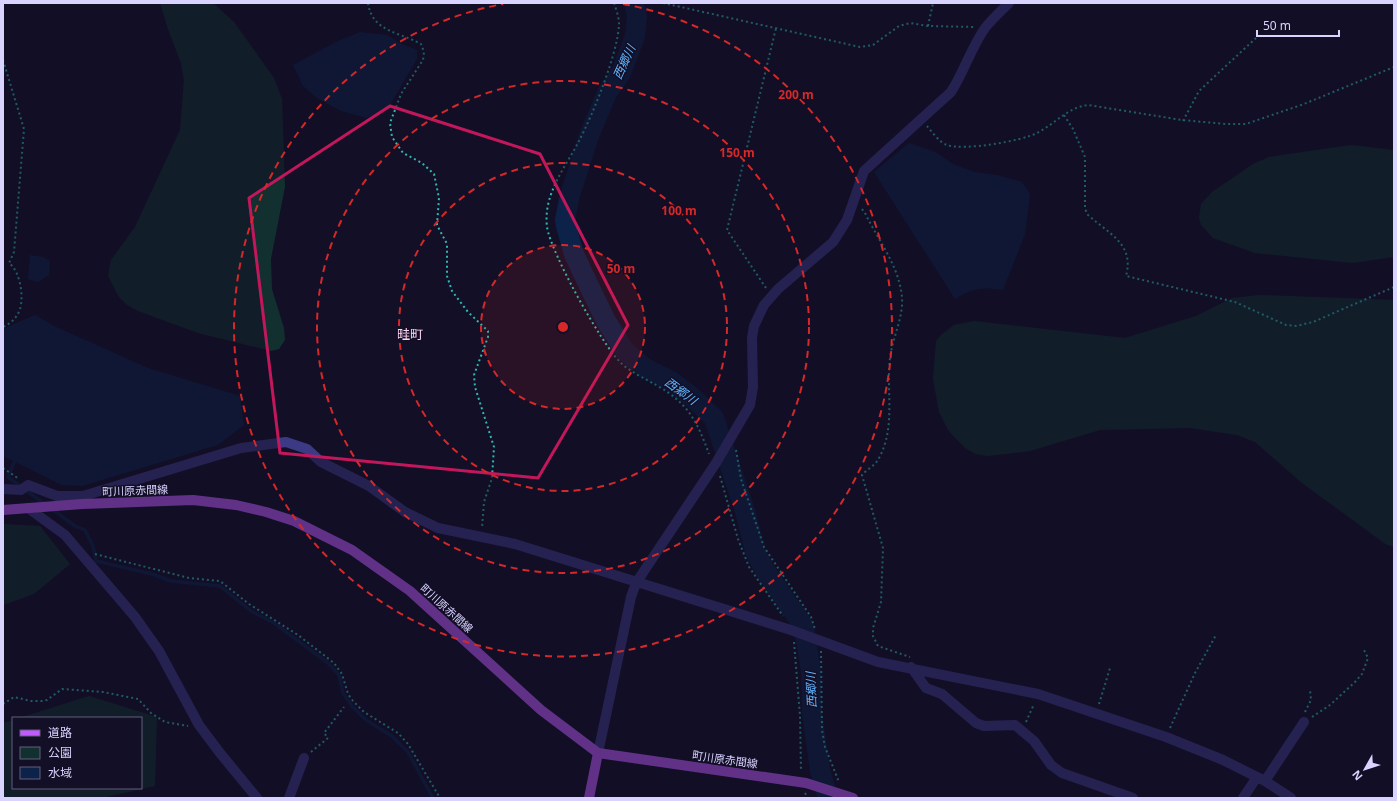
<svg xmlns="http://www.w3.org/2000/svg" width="1397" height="801" font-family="'Noto Sans','Noto Sans JP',sans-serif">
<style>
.green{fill:#12302f}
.water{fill:#0c2248}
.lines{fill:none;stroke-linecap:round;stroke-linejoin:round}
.stream{stroke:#0c2248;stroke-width:3.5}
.river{stroke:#0c2248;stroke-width:20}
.path{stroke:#2fb8b0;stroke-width:2;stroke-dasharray:2 3;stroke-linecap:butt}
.minor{stroke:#3d3a85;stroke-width:10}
.major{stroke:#c25bff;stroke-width:10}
.marked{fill:none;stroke:#c2185b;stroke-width:3;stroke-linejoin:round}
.ring{fill:none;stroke:#d62828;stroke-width:2;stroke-dasharray:7 5}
.labels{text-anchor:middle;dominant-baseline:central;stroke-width:3;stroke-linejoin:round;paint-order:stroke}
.street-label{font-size:11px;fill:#d9d4ff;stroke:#130f26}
.water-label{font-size:12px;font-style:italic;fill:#62b6ff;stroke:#130f26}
.quarter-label{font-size:13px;fill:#ffd6f0;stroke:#130f26}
.centre{fill:#d62828;stroke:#130f26;stroke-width:2}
.ring-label{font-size:12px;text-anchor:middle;font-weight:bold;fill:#d62828;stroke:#130f26;stroke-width:3;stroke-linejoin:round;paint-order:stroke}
</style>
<rect width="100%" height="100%" fill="#130f26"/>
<path class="green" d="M 160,3 L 213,3 L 234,22 L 274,78 L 282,99 L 285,187 L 271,259 L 272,289 L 284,328 L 285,340 L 279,349 L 271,351 L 198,333 L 138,311 L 127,305 L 119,297 L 108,276 L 111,260 L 135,227 L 180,130 L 184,80 L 181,63 L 168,29 Z
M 1351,145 L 1394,150 L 1394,257 L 1353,263 L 1255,253 L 1213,238 L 1201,225 L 1199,218 L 1201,204 L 1212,192 L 1253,164 L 1269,157 Z
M 1260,295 L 1394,300 L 1394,547 L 1387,545 L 1376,537 L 1302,483 L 1255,442 L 1237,435 L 1190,428 L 1100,430 L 1030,451 L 988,456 L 976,454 L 965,448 L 948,430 L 939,412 L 933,379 L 936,341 L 942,334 L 954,325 L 974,321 L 1125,338 L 1196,316 L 1232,298 Z
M 3,524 L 40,526 L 70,564 L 34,594 L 3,605 Z
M 89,696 L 157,717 L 155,786 L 102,798 L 3,798 L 3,723 L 13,720 L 13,788 L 141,788 L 141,718 L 19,718 Z"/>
<path class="water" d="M 360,32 L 387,35 L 402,44 L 417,50 L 417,59 L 390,105 L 379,113 L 367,118 L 341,111 L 317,98 L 303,86 L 293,65 L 338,41 Z
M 909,143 L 935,152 L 953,164 L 974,172 L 997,175 L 1022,182 L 1030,194 L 1025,234 L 1003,290 C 981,287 974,288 955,299 L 874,172 Z
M 30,255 L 43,257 L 50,261 L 49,275 L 38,282 L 28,279 Z
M 35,315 L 54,326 L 148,368 L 240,396 L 244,425 L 218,445 L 82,486 L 62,485 L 3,456 L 3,329 Z"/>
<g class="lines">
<path class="stream" d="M 16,458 L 8,477 L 46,505
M 52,509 L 75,526 L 85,530 L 93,546 L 96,561 L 152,574 L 171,581 L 220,586 L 251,611 L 274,623 L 328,663 L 339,675 L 343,693 L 352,706 L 366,720 L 392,736 L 408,752 L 433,798"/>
<path class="river" d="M 634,3 L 637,16 L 635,36 L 621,73 L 607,93 L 589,136 L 570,195 L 565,220 L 566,226 L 574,254 L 588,284 L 606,321 L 625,351 L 645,368 L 671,381 L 692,397 L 714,418 L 745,511 L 755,551 L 764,569 L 804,627 L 811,672 L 812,713 L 820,770 L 828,798"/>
<path class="path" d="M 368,3 C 372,32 400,32 421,44 L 424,52 L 423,60 L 401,94 L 390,123 L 392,137 L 403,153 L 422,163 L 434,174 L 439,198 L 437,225 L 447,244 L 447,276 L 452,291 L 468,312 L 488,331 L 488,337 L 474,375 L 475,387 L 494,447 L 492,478 L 484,502 L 482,528
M 614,3 C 616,9 619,17 619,24 C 618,53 593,114 579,141 C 565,168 543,194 547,227 C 551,253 601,343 620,362 C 630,372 644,378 656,385 C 688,403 697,421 709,454
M 663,3 L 860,47 L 873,45 L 899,26 L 910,23 L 928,26 L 974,27
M 928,26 L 933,3
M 3,60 L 24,129 L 14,252 L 9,263 C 20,271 24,296 20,309 C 17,318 11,323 3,327
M 1064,115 L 1073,129 L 1085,157 L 1085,208 L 1087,214 C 1107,233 1135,243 1126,276 L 1235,302 L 1286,325 L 1296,326 L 1313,322 L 1394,287
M 1183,121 L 1199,91 L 1256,38
M 927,126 C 932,132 940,143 947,145 C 963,151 1022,141 1037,133 C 1055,124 1068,107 1088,105 L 1182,120 L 1226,124 L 1246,124 L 1304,104 L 1394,67
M 862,209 L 865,213 C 877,238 896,262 901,290 C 906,314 893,334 890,358 C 886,391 896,427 879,458 C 876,465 867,469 862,475 L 883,548 L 881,602 L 873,628 L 873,636 L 878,646 L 910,657
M 766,288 L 727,230 L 776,28
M 736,450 L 741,479 L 764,547 L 811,617 L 815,629
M 3,468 L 19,479
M 720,476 L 738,539 L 749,567 L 783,616
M 95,554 L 189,578 L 220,581 L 249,604 L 298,635 L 334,663 L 342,674 L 348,694 L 353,701 L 364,712 L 398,733 L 408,744 L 440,798
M 794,642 L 800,716 L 801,771
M 821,651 L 822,730 L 825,747 L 839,782
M 3,704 L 14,697 L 31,701 L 42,701 L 47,700 L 62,689 L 103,692 L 138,699 L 151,713 L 165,722 L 188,726
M 1099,704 L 1110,668
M 1305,712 L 1311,700 L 1310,690
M 1312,717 L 1330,705 L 1355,682 L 1362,674 L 1368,658 L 1364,650
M 1026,722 L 1034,704
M 1170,728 L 1195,673 L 1216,635
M 311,752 L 328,738 L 324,733 L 344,707
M 805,793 L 808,798"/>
<path class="minor" d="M 3,489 L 21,490 L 28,485 L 57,496 L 83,496 L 241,448 L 286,442 L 307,449 L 321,462 L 369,486 L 405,512 L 438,528 L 515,544 L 791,630 L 878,662 L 1038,694 L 1166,737 L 1223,760 L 1265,781 L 1291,798
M 28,508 L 65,535 L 135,617 L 159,651 L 199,725 L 220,753 L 257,798
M 911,667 L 926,688 L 942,694 L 976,723 L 984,726 L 1015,725 L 1034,741 L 1051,765 L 1062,773 L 1133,798
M 598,753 L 631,597 L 636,583 L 716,463 L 750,405 L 753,387 L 752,338 L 754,326 L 764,305 L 778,289 L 833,242 L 847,220 L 864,171 L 951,92 C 964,72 971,48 985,28 C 992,19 1001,11 1009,3
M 1265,781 L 1304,722
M 289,798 L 304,758
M 1243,798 L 1257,777"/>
<path class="major" d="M 3,510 L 82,504 L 193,500 L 236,505 L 266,512 L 294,521 L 352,550 L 410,591 L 541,710 L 598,753 L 806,783 L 853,798
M 589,798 L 598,753"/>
</g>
<path d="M0 0H1397V801H0ZM 390,106 L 540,154 L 628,325 L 538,478 L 280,453 L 249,198 Z" fill="#130f26" fill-opacity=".55" fill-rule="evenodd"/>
<path class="marked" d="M 390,106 L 540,154 L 628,325 L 538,478 L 280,453 L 249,198 Z"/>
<circle cx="563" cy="327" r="82" fill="#d62828" fill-opacity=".12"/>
<g class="ring">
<circle cx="563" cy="327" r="82"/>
<circle cx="563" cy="327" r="164"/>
<circle cx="563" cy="327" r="246"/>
<path d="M623 4A329 329 0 1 1 503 4"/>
</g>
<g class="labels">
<g class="street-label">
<text transform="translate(135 490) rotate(-2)">町川原赤間線</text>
<text transform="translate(447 608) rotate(42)">町川原赤間線</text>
<text transform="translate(725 759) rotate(8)">町川原赤間線</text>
</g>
<g class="water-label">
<text transform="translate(624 62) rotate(-65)">西郷川</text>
<text transform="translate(681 391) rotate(36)">西郷川</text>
<text transform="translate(811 690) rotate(-92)">西郷川</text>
</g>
<g class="quarter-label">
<text x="410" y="334">畦町</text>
</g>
</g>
<circle cx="563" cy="327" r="6" class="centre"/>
<g class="ring-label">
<text x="796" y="99">200 m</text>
<text x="737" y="157">150 m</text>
<text x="679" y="215">100 m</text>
<text x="621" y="273">50 m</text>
</g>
<rect width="1397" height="801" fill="none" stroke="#d9d4ff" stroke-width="8"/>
<rect x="12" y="717" width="130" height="72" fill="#130f26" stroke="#625e7d"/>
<rect x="20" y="730" width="20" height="6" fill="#c25bff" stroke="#625e7d"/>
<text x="48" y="737" font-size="12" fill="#d9d4ff">道路</text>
<rect x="20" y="747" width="20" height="12" fill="#12302f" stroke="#625e7d"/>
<text x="48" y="757" font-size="12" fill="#d9d4ff">公園</text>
<rect x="20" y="767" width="20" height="12" fill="#0c2248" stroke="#625e7d"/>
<text x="48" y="777" font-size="12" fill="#d9d4ff">水域</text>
<g transform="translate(1365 769) rotate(231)" stroke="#130f26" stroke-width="3" paint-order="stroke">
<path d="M0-3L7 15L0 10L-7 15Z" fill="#d9d4ff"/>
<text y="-6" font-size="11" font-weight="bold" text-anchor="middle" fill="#d9d4ff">N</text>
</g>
<path d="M1257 30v6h82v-6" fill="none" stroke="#d9d4ff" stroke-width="2"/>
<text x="1263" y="30" font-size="12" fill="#d9d4ff" stroke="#130f26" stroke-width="3" paint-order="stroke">50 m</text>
</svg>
